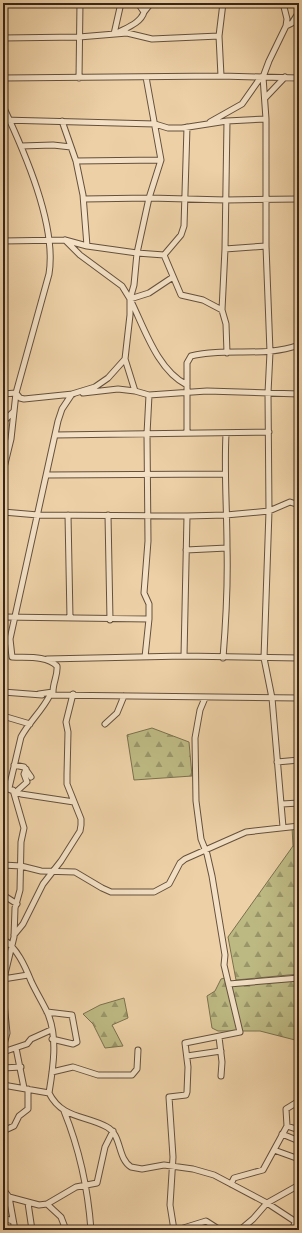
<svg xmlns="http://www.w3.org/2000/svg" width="302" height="1233" font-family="'IM FELL Great Primer',serif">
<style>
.forest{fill:url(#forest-firs);stroke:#7a704e}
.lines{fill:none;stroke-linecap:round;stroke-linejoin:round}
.minor-casing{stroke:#64503d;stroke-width:7}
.minor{stroke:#f3e0c5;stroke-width:5}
</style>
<defs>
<pattern id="forest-firs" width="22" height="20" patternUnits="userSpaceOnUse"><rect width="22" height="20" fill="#bdb983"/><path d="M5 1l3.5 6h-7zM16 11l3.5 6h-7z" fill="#9a966a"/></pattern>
</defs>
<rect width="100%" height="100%" fill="#edd0a6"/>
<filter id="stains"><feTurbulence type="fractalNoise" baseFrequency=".005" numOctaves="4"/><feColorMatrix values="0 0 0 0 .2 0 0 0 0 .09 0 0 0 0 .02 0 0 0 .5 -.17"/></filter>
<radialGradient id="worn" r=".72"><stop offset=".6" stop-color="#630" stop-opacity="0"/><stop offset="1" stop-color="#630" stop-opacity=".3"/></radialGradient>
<path class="forest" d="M 152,728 L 189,742 L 192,776 L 134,780 L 127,735 Z
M 292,827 L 299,827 L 299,974 L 236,980 L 228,937 L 293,846 Z
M 229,977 L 232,986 L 299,979 L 299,1041 L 260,1031 L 218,1031 L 212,1028 L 207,996 L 215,991 L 221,979 Z
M 124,998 L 128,1018 L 112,1025 L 123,1046 L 105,1048 L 93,1024 L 83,1014 L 100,1005 Z"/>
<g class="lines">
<g class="minor-casing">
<path id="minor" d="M 283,3 L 287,19 L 286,26 L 269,61 L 263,77 L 266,119 L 266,246 L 270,352 L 268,393 L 269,511 L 264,658 L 272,698 L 283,827
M 144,12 L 151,3
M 286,26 L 292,23 L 299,12
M 117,33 C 126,28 141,23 144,12 L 138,3
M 114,34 L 121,3
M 3,38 L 79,37 L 127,33 L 152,39 L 219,36
M 221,76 L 219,36 L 223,3
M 146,77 L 161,160 L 149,198 L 137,253 L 134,285 L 130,299 C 144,327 157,370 187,385
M 3,78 L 221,76 L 299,78
M 79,78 L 80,3
M 265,98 L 285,77
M 3,106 C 24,151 57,225 49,274 L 16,393 L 11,439 L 3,472
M 3,120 L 155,124 L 168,128 L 182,128 L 227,121 L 266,119
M 62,121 L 76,161 L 83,195 L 87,246
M 227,121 L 225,249 L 222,310 L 226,324 L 227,353
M 210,122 L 242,104 L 261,77
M 187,127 L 184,226 L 181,235 L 164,255 L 181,295 L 203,300 L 222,310
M 21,146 L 53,145 L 71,147
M 76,161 L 161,160
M 84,199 L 149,198 L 226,200 L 299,199
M 3,241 L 65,240 L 87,246 L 137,253 L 164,255
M 225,249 L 266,246
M 130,299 L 149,293 L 173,277
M 125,359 L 135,391
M 83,393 L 118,389 L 135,391 L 149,395 L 207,391 L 299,394
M 3,394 L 16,393 L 20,398 L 24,399 L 73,394
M 3,422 L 14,411
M 187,432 L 187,363 L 191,356 C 227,347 264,358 299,345
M 55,435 L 269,432
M 47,475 L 224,474
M 3,512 L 38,515 L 187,516 L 184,656
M 68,515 L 70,618
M 108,515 L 110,620
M 187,516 L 226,515 L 269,511 L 290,502 L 299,505
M 186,550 L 227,548
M 3,617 L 149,619
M 145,657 L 149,619 L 149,604 L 144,593 L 148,541 L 147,434 L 149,395
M 223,658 C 226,621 228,584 227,547 C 227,509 224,472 226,434
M 47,659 L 184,656 L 299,658
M 3,692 L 42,695
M 39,694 L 53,692 C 53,682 58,675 57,666 C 46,655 26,658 12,657 L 10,639 L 58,421 L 62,409 L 72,394 L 95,387 L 108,378 L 125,359 L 130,315 L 130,299 L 122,286 L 80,255 L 65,240
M 50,695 L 299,698
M 3,716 L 30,724
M 105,724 L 117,713 L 124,696
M 277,762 L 299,760
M 14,765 L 24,767 L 31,777
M 3,787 L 21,794 L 74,802
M 9,788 L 21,737 C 29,722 42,711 50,695
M 17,791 L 27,782 L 24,774 L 26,769
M 282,804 L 299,803
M 3,865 L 21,866 L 41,871 L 75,872 L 102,888 L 111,892 L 154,892 L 169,884 L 180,863 L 185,859 L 246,832 L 299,826
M 3,895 L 17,904
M 14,935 L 23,924 L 43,884 L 61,861 L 80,831 L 81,825 L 81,819 L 67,784 L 67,775 L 68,732 L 66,722 L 73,694
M 3,939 C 17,948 25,966 31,981 C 36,992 43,1003 48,1014 C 58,1038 53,1068 49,1093 C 62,1119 86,1115 107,1127 C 122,1135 117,1158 131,1167 L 142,1169 L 164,1165 L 193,1169 L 214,1175 L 267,1203 L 299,1224
M 3,979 L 28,975
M 229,984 L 299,978
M 47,1012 L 72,1015 L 77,1042 L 73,1044 L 52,1039
M 219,1037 L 222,1062 L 221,1076
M 3,1048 L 7,1033 L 4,1003 L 4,978 L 14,937 L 15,908 L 20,890 L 21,842 L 24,828 L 13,790
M 16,1048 L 24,1088
M 3,1052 L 27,1044 L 31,1039 L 51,1030
M 187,1056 L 221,1051
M 3,1068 L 21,1067
M 52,1072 L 73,1067 L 98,1075 L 132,1075 L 137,1069 L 138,1050
M 3,1085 L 49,1093
M 64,1111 C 79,1148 88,1189 91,1230
M 287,1126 L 299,1130
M 3,1131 L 14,1126 L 19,1116 L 28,1109 L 28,1089
M 282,1134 L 299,1141
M 274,1150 L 299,1159
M 231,1184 L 234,1178 L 263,1170 L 287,1126 L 286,1109 L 299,1101
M 3,1189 L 9,1197 L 39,1205 L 47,1204 L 76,1187 L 97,1183 L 105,1147 L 113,1131
M 9,1197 L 15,1230
M 28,1203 L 32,1230
M 47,1204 L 61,1217 L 66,1230
M 3,1218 L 13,1221
M 174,1230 L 170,1205 L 173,1157 L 169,1097 L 186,1095 L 187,1092 L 188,1067 L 185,1043 L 240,1032 L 224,965 L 225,955 L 212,876 L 207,854 L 201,839 L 196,801 L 195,738 L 200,710 L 205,698
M 177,1230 L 206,1221 L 220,1230
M 240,1230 L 253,1219 L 267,1203 L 299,1185
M 292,1230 L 295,1223"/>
</g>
<use href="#minor" class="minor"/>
</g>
<rect width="302" height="1233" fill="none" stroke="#edd0a6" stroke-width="16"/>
<rect x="4" y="4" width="294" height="1225" fill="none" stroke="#37261a" stroke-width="2"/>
<rect x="8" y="8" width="286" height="1217" fill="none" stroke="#37261a"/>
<rect width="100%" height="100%" filter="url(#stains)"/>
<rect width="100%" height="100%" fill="url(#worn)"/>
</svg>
